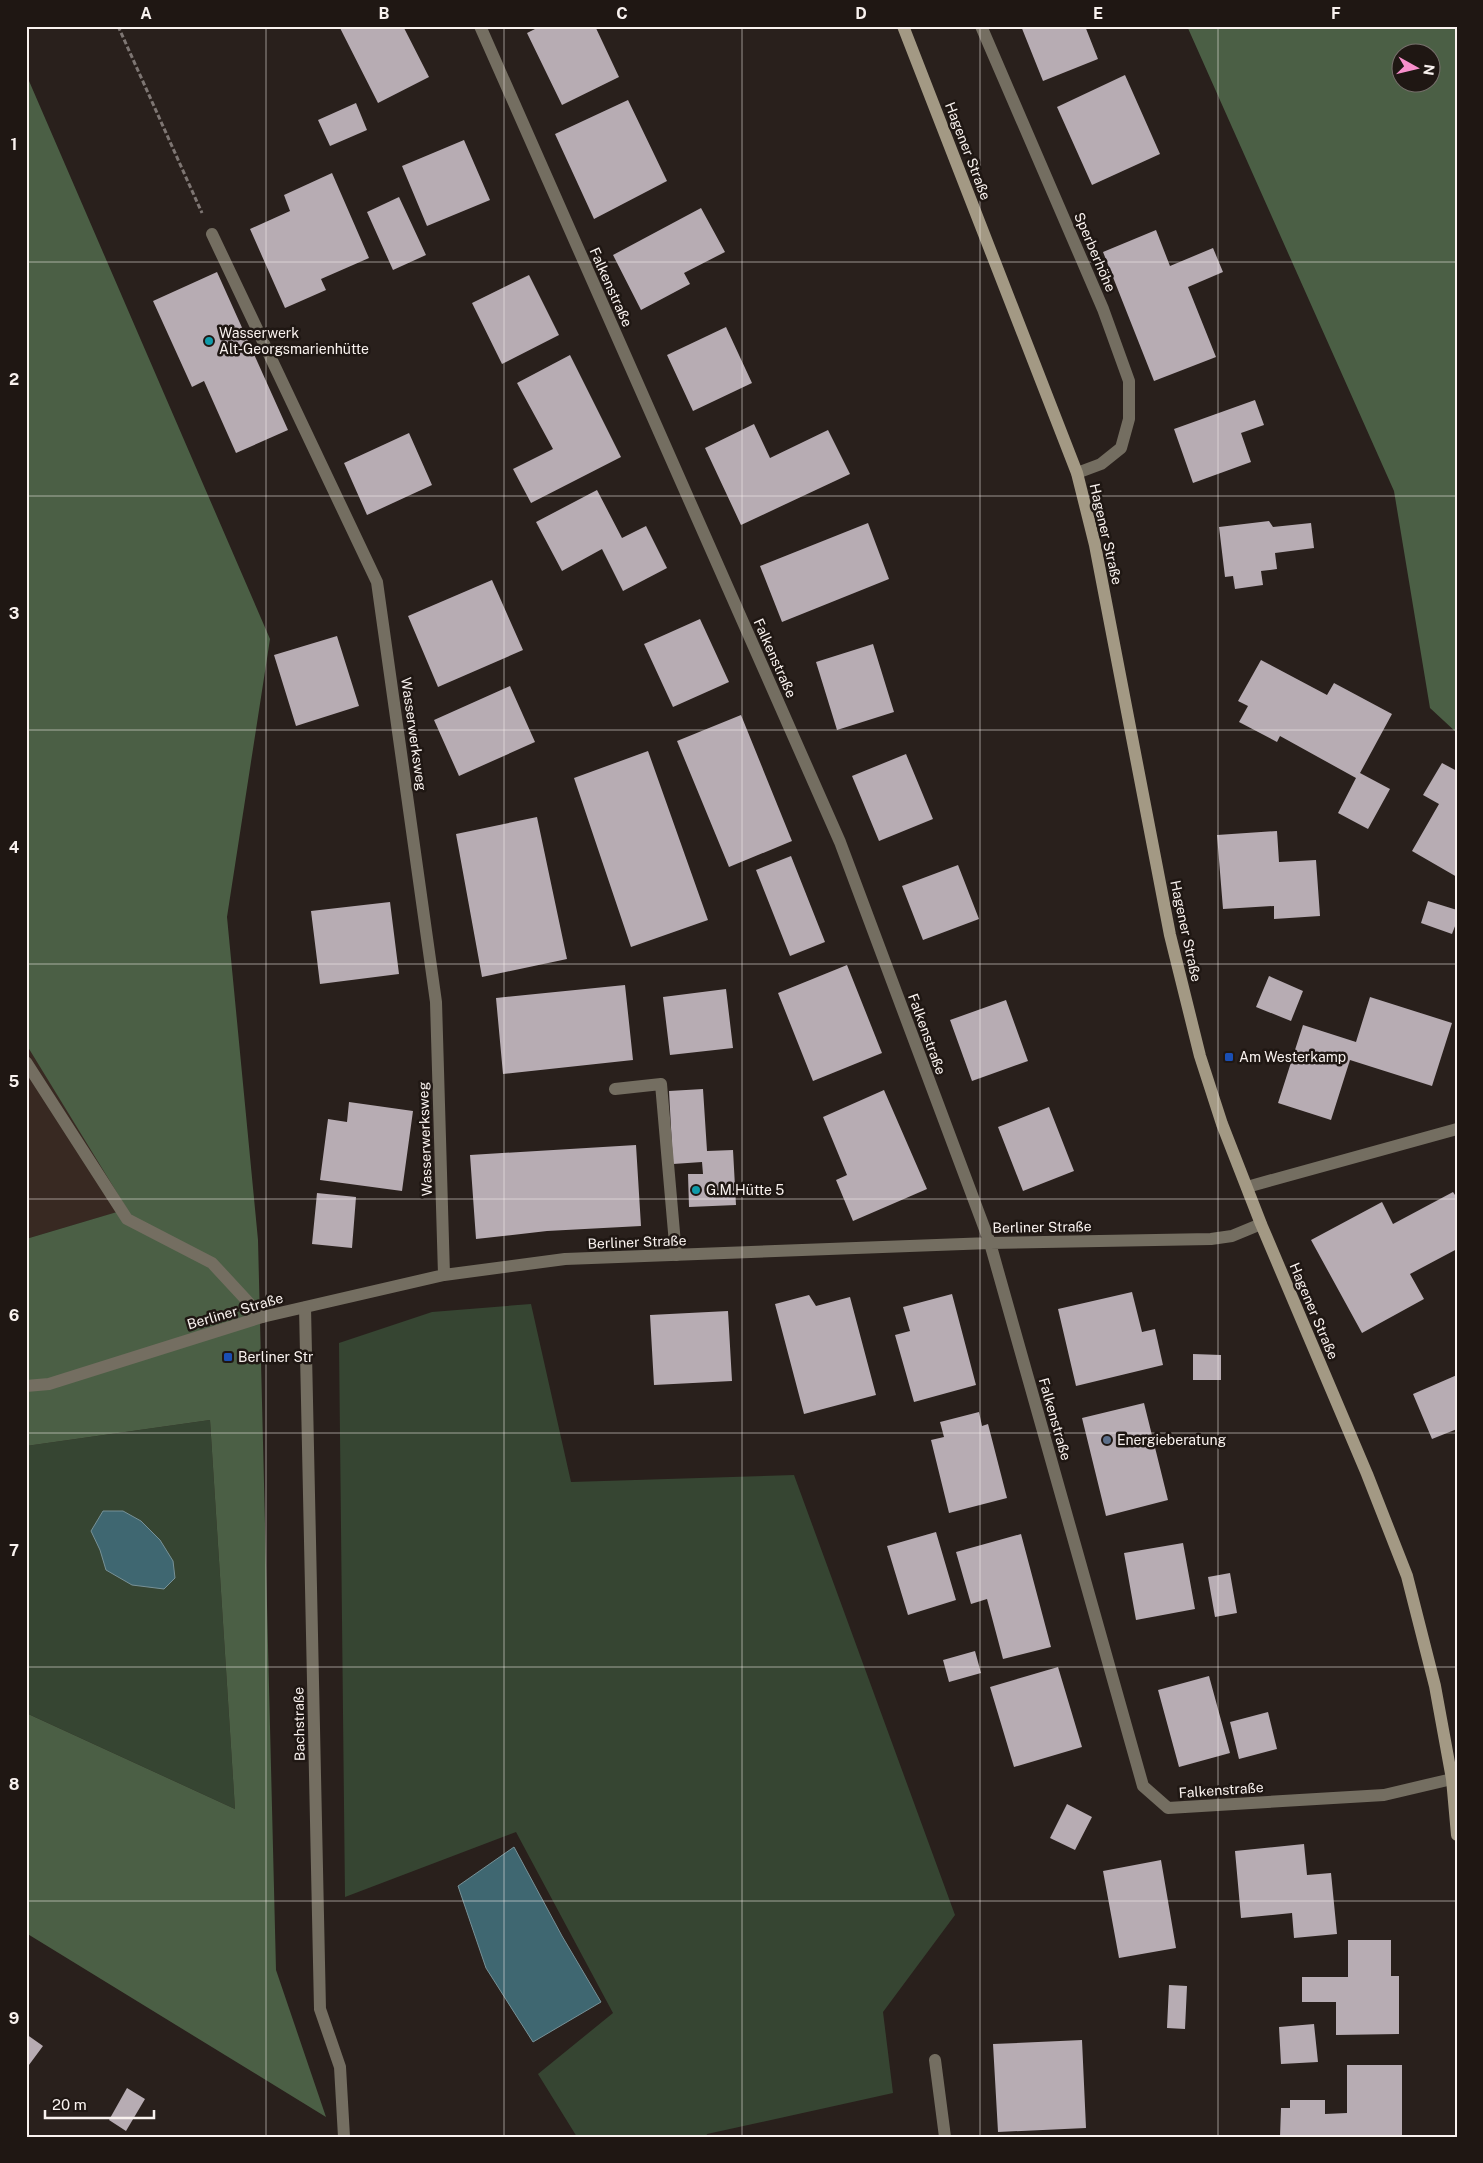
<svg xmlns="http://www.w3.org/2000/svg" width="1483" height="2163" font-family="'Public Sans',sans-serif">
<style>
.built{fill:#382922}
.green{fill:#364532}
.forest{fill:#4b5f45;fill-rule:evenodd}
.water{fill:#3f6771;stroke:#779197}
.building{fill:#b7acb3}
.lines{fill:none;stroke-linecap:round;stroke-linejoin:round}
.path{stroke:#7e7673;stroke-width:3;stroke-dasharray:5 2.5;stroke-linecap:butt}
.lane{stroke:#746e61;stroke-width:12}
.street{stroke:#746e61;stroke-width:12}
.secondary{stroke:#a39984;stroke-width:12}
.grid{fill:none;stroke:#f9f2ef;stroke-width:1;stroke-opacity:0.55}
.culture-dot{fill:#0f9aa8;stroke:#1f1713;stroke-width:2}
.transit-dot{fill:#1a4fb4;stroke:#1f1713;stroke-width:2}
.service-dot{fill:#5c6f8a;stroke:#1f1713;stroke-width:2}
.labels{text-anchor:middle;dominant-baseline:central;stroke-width:5;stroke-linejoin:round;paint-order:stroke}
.street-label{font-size:14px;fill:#f9f2ef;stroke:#1f1713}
.poi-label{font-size:14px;fill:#f9f2ef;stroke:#1f1713;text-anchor:start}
.neatline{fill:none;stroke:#f9f2ef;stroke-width:2}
.grid-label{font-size:16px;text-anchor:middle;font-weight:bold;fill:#f9f2ef}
</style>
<rect width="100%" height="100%" fill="#29201c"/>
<path class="built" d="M 26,1044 L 128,1209 L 26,1239 Z"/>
<path class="green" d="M 531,1304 L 571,1482 L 794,1475 L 955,1915 L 883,2012 L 893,2093 L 707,2134 L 706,2137 L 577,2137 L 538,2074 L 613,2013 L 516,1832 L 345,1897 L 339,1343 L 432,1312 Z
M 210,1420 L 235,1809 L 26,1713 L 26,1446 Z"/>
<path class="forest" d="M 1187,26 L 1457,26 L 1457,733 L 1430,708 L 1394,491 ZM 1400,52 L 1430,52 L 1430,82 L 1400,82 Z
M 26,74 L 270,639 L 227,917 L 258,1240 L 276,1970 L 326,2117 L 26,1933 L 26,1713 L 235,1809 L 210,1420 L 26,1446 L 26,1239 L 127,1209 L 26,1044 Z"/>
<path class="water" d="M 103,1511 L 123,1511 L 141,1521 L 160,1540 L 173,1561 L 175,1578 L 164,1589 L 132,1585 L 106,1570 L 100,1550 L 91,1531 Z
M 514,1847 L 562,1936 L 601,2002 L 533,2042 L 486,1968 L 458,1886 Z"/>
<path class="building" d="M 339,26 L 403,26 L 429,77 L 378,103 Z
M 541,26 L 595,26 L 619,77 L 562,105 L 527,33 Z
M 1021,26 L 1085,26 L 1098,59 L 1043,81 Z
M 1125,75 L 1160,154 L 1092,185 L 1057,107 Z
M 628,100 L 667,181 L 594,219 L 555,134 Z
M 356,103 L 367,130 L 330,146 L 318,120 Z
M 464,140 L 490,200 L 427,226 L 402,166 Z
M 332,173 L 369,258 L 321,279 L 326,290 L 285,308 L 250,229 L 290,211 L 284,195 Z
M 399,197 L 426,255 L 393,270 L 367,212 Z
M 701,208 L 725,252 L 684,273 L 690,284 L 641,310 L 613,255 Z
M 1156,230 L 1170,266 L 1213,248 L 1223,272 L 1188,287 L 1216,357 L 1154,381 L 1103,252 Z
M 217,272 L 288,430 L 236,453 L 204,381 L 192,387 L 153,301 Z
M 529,275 L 559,335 L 502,364 L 472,303 Z
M 726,327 L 752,383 L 693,411 L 667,355 Z
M 570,355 L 621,457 L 531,503 L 513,469 L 553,449 L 517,383 Z
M 1255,400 L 1264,425 L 1241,433 L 1251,462 L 1193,483 L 1174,429 Z
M 754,424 L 770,458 L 828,430 L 850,474 L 741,525 L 705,448 Z
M 409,433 L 432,485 L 367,515 L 344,463 Z
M 597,490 L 622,538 L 646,526 L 667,568 L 623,591 L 602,549 L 562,571 L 536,522 Z
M 1269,521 L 1273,527 L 1311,523 L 1314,548 L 1275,553 L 1277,569 L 1261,571 L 1263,585 L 1235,589 L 1233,576 L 1225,577 L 1219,527 Z
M 868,523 L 889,579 L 782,622 L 760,566 Z
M 492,580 L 523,650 L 438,687 L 408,616 Z
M 700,619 L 729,682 L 673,707 L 644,644 Z
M 337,636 L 359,706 L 296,726 L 274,655 Z
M 873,644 L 894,712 L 837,730 L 816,662 Z
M 1261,660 L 1327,695 L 1334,683 L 1392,714 L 1360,773 L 1390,789 L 1368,829 L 1338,813 L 1356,778 L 1280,736 L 1277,742 L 1239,722 L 1248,706 L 1238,701 Z
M 510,686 L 535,742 L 459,776 L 434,720 Z
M 741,715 L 792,841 L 729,867 L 677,741 Z
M 648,751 L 708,920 L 631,947 L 574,778 Z
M 906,754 L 933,819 L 879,841 L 852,776 Z
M 1442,763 L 1457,771 L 1457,877 L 1412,851 L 1439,804 L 1423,795 Z
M 537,817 L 567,959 L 482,977 L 456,834 Z
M 1277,831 L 1279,862 L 1316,860 L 1320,916 L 1274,919 L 1274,906 L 1223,909 L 1217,835 Z
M 791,856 L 825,942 L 790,956 L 756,870 Z
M 958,865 L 979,919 L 923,940 L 902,886 Z
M 1428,901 L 1457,910 L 1457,921 L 1452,934 L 1421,923 Z
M 390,902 L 399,974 L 320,984 L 311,911 Z
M 847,965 L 882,1053 L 813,1081 L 778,993 Z
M 1269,976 L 1303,991 L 1291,1021 L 1256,1007 Z
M 625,985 L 633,1060 L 503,1074 L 496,998 Z
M 726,989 L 733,1048 L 670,1055 L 663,997 Z
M 1370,997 L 1452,1023 L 1432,1086 L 1350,1060 L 1331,1120 L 1278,1103 L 1303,1025 L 1356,1042 Z
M 1006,1000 L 1028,1061 L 972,1081 L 950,1020 Z
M 703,1089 L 707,1151 L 733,1150 L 736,1205 L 689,1207 L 688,1174 L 703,1174 L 702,1162 L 673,1164 L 669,1091 Z
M 884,1090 L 927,1189 L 853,1221 L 836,1180 L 847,1175 L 823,1117 Z
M 349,1102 L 413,1111 L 402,1191 L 320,1180 L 328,1119 L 347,1122 Z
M 1049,1107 L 1074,1171 L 1023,1191 L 998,1127 Z
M 636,1145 L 641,1226 L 547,1231 L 476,1239 L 470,1155 Z
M 1453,1192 L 1457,1198 L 1457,1249 L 1410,1274 L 1424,1299 L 1362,1333 L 1311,1240 L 1382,1202 L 1393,1224 Z
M 317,1193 L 356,1197 L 352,1248 L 312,1244 Z
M 1132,1292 L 1142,1332 L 1155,1329 L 1163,1365 L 1076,1386 L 1058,1309 Z
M 952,1294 L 976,1385 L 914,1402 L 895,1335 L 910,1331 L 903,1307 Z
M 809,1295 L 816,1306 L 850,1297 L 876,1395 L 804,1414 L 775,1304 Z
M 728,1311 L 732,1381 L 654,1385 L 650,1315 Z
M 1193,1354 L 1221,1355 L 1221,1380 L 1193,1380 Z
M 1457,1375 L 1457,1429 L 1432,1439 L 1413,1394 Z
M 1144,1403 L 1168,1500 L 1106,1516 L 1082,1418 Z
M 979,1412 L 982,1426 L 988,1424 L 1007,1498 L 949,1513 L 931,1440 L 944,1437 L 940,1422 Z
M 936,1532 L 956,1600 L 908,1615 L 887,1546 Z
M 1021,1534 L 1051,1647 L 1003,1659 L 987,1599 L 971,1604 L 956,1552 Z
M 1183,1543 L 1195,1609 L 1136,1620 L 1124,1553 Z
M 1230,1573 L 1237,1613 L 1215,1617 L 1208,1577 Z
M 975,1651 L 981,1673 L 949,1682 L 943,1660 Z
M 1058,1667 L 1082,1747 L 1014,1767 L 990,1687 Z
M 1209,1676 L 1230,1753 L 1179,1767 L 1158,1690 Z
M 1268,1712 L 1277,1749 L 1239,1759 L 1230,1722 Z
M 1067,1804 L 1092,1817 L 1075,1850 L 1050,1838 Z
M 1304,1844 L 1307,1875 L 1331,1873 L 1337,1934 L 1294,1938 L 1292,1913 L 1241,1918 L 1235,1851 Z
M 1161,1860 L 1176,1948 L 1119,1958 L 1103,1871 Z
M 1348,1940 L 1391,1940 L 1391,1976 L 1399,1976 L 1399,2034 L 1336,2035 L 1336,2002 L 1302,2002 L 1302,1977 L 1348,1977 Z
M 1169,1985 L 1187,1986 L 1185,2029 L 1167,2028 Z
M 1314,2024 L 1318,2062 L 1281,2064 L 1279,2027 Z
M 26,2034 L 43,2046 L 26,2069 Z
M 1082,2040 L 1086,2128 L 998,2132 L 993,2044 Z
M 1347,2065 L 1402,2065 L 1402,2137 L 1280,2137 L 1281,2108 L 1290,2108 L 1290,2100 L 1325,2100 L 1325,2114 L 1347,2113 Z
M 127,2088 L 145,2099 L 126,2131 L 109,2120 Z"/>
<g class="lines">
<path class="path" d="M 118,26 L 202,213"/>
<path class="lane" d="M 26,1062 L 127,1219 L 212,1263 L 262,1317
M 615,1089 L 661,1084 L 676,1255"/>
<path class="street" d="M 480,26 L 840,842 L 990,1243 L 1143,1786 L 1168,1808 L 1384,1795 L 1452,1779
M 981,26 L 1103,309 L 1129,381 L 1129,419 L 1121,448 L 1101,464 L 1077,473
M 212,234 L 377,582 L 436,1002 L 444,1275
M 1247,1187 L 1457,1129
M 305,1307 L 320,2009 L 340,2067 L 344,2137
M 26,1386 L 49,1384 L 262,1317 L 444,1275 L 565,1259 L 990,1243 L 1211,1239 L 1232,1236 L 1261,1224
M 935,2060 L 945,2137"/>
<path class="secondary" d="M 903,26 L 1077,473 L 1095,545 L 1170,935 L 1200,1056 L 1222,1124 L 1261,1224 L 1367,1474 L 1407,1576 L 1435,1686 L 1452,1779 L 1457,1835"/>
</g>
<path class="grid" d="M 266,26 L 266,2137M 504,26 L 504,2137M 742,26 L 742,2137M 980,26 L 980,2137M 1218,26 L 1218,2137M 26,262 L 1457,262M 26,496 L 1457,496M 26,730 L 1457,730M 26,964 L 1457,964M 26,1199 L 1457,1199M 26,1433 L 1457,1433M 26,1667 L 1457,1667M 26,1901 L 1457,1901"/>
<g class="culture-dot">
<circle cx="209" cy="341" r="5"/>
<circle cx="696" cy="1190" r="5"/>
</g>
<g class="transit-dot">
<rect x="1224" y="1052" width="10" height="10" rx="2.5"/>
<rect x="223" y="1352" width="10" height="10" rx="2.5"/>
</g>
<circle class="service-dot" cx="1107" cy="1440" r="5"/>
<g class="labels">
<g class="street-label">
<text transform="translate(968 151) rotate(69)">Hagener Straße</text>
<text transform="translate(1095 252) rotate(67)">Sperberhöhe</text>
<text transform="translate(611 287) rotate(66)">Falkenstraße</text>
<text transform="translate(1106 534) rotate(77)">Hagener Straße</text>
<text transform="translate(775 658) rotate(66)">Falkenstraße</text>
<text transform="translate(414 734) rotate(82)">Wasserwerksweg</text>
<text transform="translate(1186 931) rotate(78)">Hagener Straße</text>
<text transform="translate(927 1034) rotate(70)">Falkenstraße</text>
<text transform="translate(425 1139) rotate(-92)">Wasserwerksweg</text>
<text transform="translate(1042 1227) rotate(-1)">Berliner Straße</text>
<text transform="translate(637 1242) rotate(-2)">Berliner Straße</text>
<text transform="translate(235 1311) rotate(-16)">Berliner Straße</text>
<text transform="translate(1314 1311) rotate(67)">Hagener Straße</text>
<text transform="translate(1055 1419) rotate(74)">Falkenstraße</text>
<text transform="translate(299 1724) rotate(-91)">Bachstraße</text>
<text transform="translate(1221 1790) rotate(-4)">Falkenstraße</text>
</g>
<g class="poi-label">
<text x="219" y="333">Wasserwerk<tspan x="219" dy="16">Alt-Georgsmarienhütte</tspan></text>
<text x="1239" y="1057">Am Westerkamp</text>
<text x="706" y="1190">G.M.Hütte 5</text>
<text x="238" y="1357">Berliner Str</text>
<text x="1117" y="1440">Energieberatung</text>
</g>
</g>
<rect width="1483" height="2163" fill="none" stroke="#1f1713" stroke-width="55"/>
<g transform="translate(1416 68) rotate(98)"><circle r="24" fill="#1f1713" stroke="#766f6b"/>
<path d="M0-4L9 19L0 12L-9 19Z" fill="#f890cc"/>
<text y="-8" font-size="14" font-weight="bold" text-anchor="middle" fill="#f9f2ef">N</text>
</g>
<path d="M45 2110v8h109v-8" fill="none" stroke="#f9f2ef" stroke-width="2.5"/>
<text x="52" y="2110" font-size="15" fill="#f9f2ef" stroke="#1f1713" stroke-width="4" paint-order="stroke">20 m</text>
<rect x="28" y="28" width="1428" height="2108" class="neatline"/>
<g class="grid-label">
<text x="146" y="19">A</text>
<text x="384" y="19">B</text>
<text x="622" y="19">C</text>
<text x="861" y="19">D</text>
<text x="1098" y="19">E</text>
<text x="1336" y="19">F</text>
<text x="14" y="150">1</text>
<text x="14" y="385">2</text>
<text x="14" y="619">3</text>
<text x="14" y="853">4</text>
<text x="14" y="1087">5</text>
<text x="14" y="1321">6</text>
<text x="14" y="1556">7</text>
<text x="14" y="1790">8</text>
<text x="14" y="2024">9</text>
</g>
</svg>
